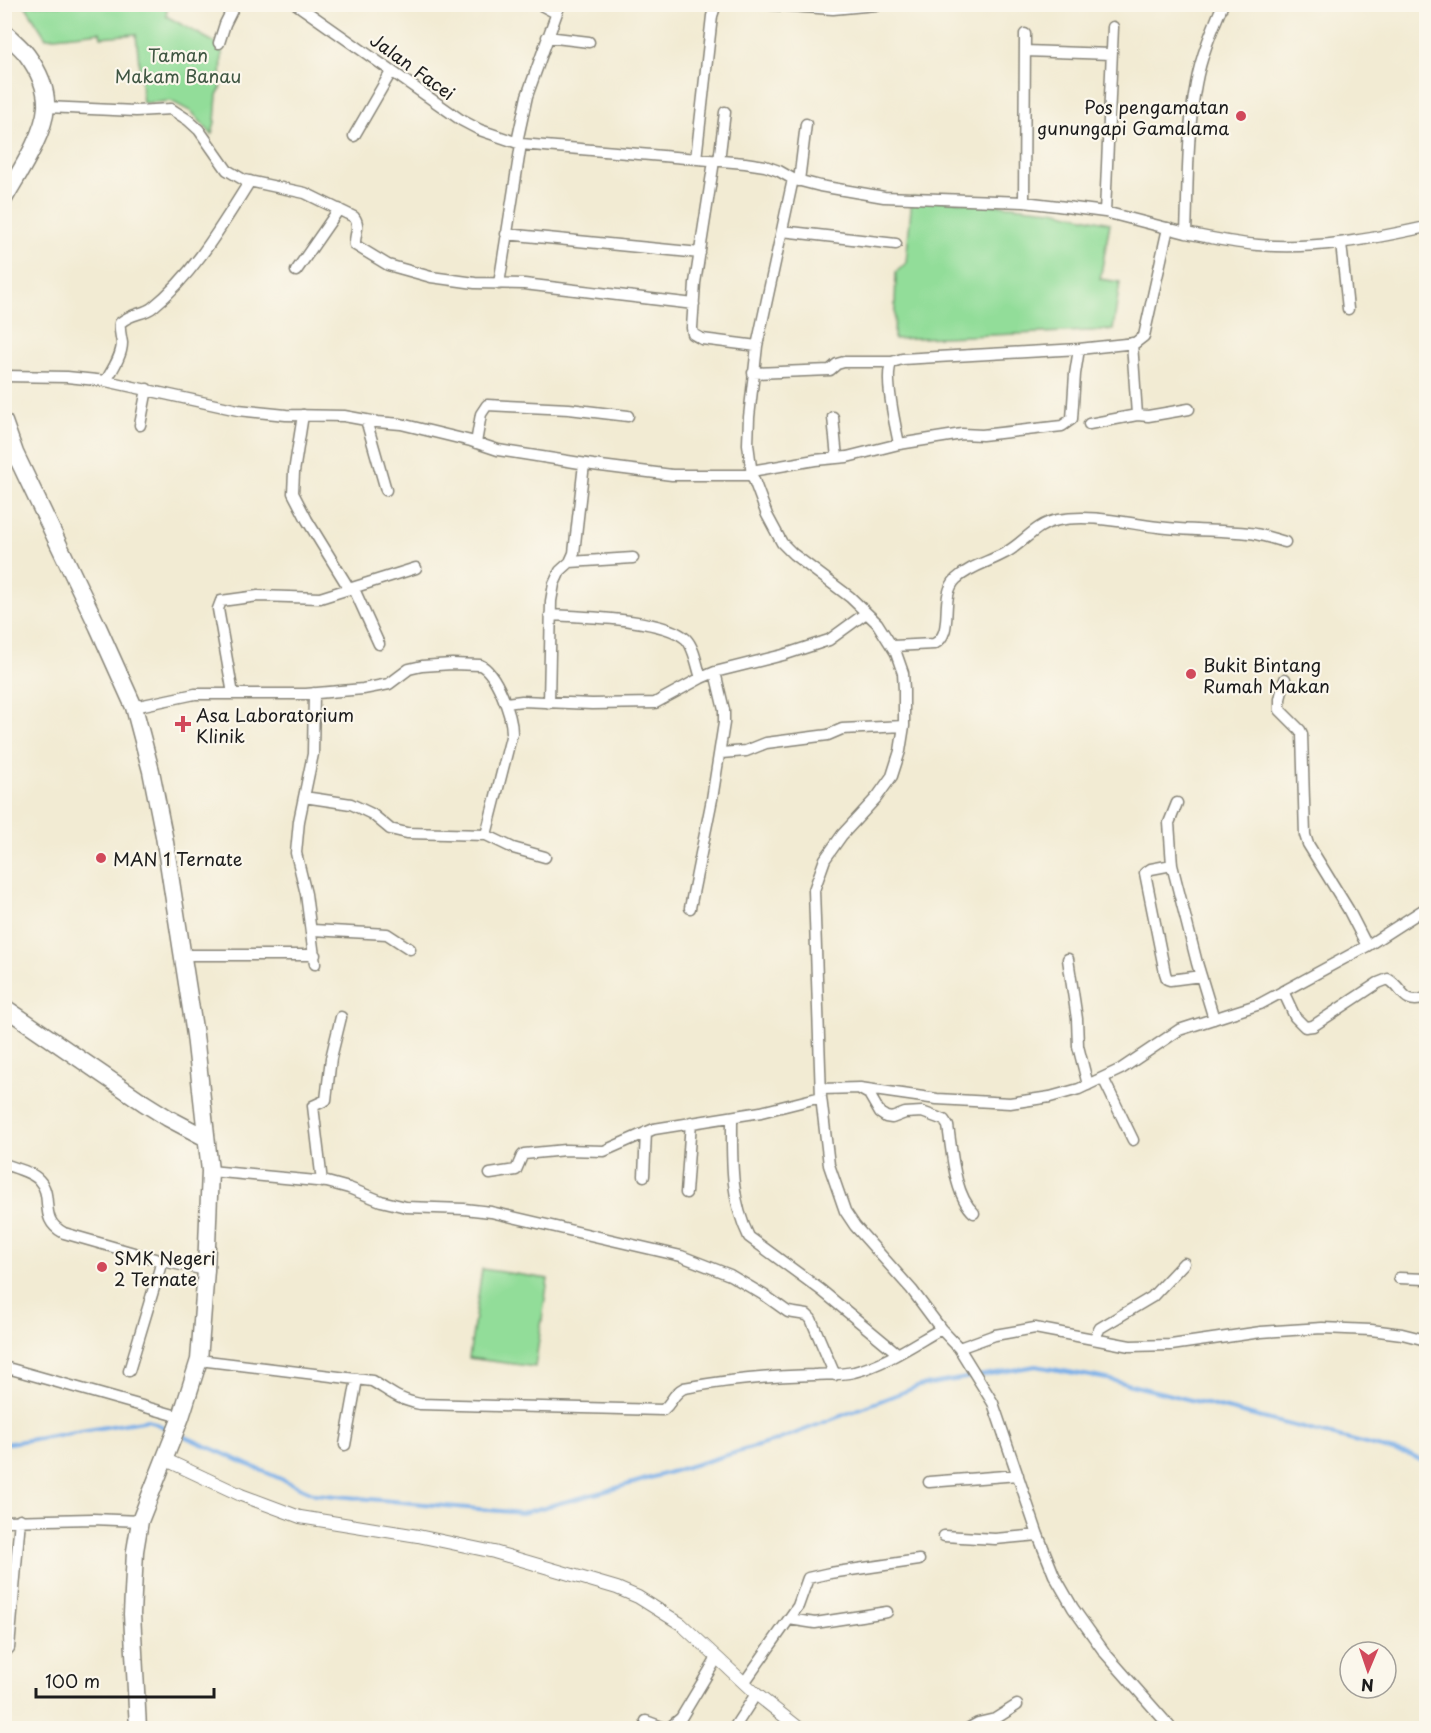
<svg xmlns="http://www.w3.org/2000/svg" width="1431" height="1733" font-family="'Playpen Sans',sans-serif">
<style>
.green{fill:#92dd99;stroke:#577c5a;stroke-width:1.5}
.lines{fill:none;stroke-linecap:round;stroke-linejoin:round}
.stream{stroke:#79afe8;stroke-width:4}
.minor-casing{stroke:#878478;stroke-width:13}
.tertiary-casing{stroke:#878478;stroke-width:14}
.trunk-casing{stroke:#878478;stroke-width:19}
.minor{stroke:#fff;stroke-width:10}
.tertiary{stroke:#fff;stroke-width:12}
.trunk{stroke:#fff;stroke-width:16}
.poi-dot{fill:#d1495b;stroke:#fbf7ec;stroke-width:2}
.labels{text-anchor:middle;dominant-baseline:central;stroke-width:4.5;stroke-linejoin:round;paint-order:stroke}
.park-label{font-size:18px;fill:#3f5642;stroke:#fbf7ec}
.street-label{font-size:18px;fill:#1c1c1c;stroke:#fbf7ec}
.poi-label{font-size:18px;fill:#1c1c1c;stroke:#fbf7ec;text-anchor:start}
</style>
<rect width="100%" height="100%" fill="#fbf7ec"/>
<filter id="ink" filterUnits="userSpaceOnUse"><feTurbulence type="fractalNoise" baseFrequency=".0167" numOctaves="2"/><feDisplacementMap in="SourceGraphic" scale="12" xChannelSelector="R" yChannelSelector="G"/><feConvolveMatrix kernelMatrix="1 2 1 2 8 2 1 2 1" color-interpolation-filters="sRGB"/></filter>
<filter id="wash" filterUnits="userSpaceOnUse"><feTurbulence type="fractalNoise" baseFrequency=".008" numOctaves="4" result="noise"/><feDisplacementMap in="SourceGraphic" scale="24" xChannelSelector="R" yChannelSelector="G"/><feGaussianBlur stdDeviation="1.35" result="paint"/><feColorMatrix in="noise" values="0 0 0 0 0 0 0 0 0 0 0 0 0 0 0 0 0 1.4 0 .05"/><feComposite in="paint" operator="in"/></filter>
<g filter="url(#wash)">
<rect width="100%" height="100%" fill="#f2ebd3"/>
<path class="green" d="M 25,5 L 163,5 L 167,10 L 166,16 L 214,42 L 222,49 L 221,88 L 217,95 L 215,122 L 212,135 L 192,112 L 171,101 L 143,103 L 136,34 L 101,37 L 100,32 L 46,38 Z
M 912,197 L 1053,210 L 1110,223 L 1100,279 L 1120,282 L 1113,330 L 894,339 L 896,272 L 906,263 Z
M 482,1269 L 548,1279 L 535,1367 L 469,1358 Z"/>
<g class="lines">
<path class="stream" d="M 179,1434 L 315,1494 L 522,1513 L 606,1491 L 778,1440 L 919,1386 L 1036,1366 L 1107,1379 L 1410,1455 L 1426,1463
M 4,1444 L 148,1420 L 170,1430"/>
</g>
</g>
<g filter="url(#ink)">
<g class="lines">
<g class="minor-casing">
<path id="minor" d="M 296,4 L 461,120 L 480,130 L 521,144 L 745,163 L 765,166 L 779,171 L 793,179 L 820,186 L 884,197 L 1024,202 L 1058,206 L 1105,212 L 1186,233 C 1188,183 1187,132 1196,84 C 1201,56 1212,30 1223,4
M 539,4 L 556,13
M 761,4 L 833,9 L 886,4
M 547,37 L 589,42
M 219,43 L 225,24 L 235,4
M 1025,51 L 1111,54
M 46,107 L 136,111 L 171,109 L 188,120 L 199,130 L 227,170 L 244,180 L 305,193 L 354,217 C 361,226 354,235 355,245 L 388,265 L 431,277 L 475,283 L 524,284 L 694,304
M 354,136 L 391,72
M 517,142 L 527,96 L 560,4
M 696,159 L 712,16 L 716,4
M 714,161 L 695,283 L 692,328 L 693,334 L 702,339 L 757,346
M 719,161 L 725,112
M 793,179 L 757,346 L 749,417 L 748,444 L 752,475 L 767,515 L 782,543 L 793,554 L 850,597 L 877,623 L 896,653 L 903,673 L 904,690 L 904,726 L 900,751 L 892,776 L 877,797 L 842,835 L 825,859 L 814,890 L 821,1097 L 829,1165 L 845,1211 L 855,1226 L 912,1290 L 941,1329 L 959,1348 L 993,1403 L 1038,1535 L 1054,1575 L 1073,1608 L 1105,1653 L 1171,1728
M 799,181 L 806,124
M 1024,202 L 1025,34
M 1105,212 L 1113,27
M 782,231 L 896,244
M 1186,233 C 1210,238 1234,243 1258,245 C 1314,250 1372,239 1426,227
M 506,234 L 700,253
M 1341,243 L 1348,309
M 296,271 L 339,209
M 499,284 L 521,144
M 1132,343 L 1137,415 L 1148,416 L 1189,409
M 753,373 L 830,370 L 837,364 L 844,362 L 892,362
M 4,376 L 67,377 L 106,381 L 238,410 L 286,415 L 344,416 L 377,422 L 401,424 L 471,441 L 498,450 L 593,465 L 672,475 L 752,475
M 106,381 C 112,370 122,356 122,343 C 121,336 119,330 120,323 C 132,312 144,315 153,307 C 194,274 222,225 250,181
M 303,415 L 294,472 L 293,493 L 307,520 L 350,590
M 833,417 L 837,458
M 366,420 L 386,490
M 1089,424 L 1137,415
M 140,425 L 147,389
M 476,443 L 481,414 L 487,405 L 569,409 L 628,416
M 899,444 C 896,428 883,375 892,362 L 902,359 L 1079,349
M 751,471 L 815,460 L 847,457 L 899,444 L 962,434 L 982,435 L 1062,426 L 1072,419 L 1075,374 L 1079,349 L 1135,343 L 1144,336 L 1168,228
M 570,562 L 633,558
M 354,589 L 379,644
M 550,615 C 582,617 663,618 686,639 C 694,647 697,666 701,678
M 893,646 L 934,644 C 956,633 938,597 956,579 C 970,566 989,562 1005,553 C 1024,543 1035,524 1058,520 C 1091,514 1125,523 1158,527 C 1188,531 1219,530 1249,533 C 1261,534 1273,539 1285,542
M 1285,679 L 1280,699 L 1280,710 L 1300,730 L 1302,734 L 1305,835 L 1308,844 L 1348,909 L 1367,946
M 314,693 L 313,754 L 299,821 L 296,853 L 306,894 L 315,964
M 233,694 L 218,609 L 221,601 L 258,596 L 320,598 L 416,568
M 506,703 L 522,701 L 592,704 L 655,703 L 701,678 L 715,672 L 783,655 L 829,640 L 866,613
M 549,703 L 551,601 L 554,584 L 560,571 L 570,562 L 574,553 L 584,464
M 134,707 L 195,694 L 306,694 L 363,689 L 389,684 L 409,669 L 422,666 L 452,664 L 480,665 C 496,672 512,715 512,733 L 486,835 L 407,833 L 390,829 L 372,814 L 351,804 L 304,797
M 721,753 L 746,751 L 766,743 L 828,735 L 842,729 L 904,726
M 1177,803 L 1169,823 L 1172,865 L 1197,963 L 1214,1019
M 486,835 L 513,848 L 545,857
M 1172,865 L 1151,869 L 1145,873 L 1165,973 L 1167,979 L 1170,980 L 1201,976
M 690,908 L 712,799 L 724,723 L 724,710 L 715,672
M 312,930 L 387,934 L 410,949
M 181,955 L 315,955
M 1068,959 L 1077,1019 L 1078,1046 L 1088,1085
M 1283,991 L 1295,1017 L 1305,1027 L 1313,1026 L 1378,983 L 1388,979 C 1404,988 1402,1006 1426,998
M 1103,1078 L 1133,1140
M 821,1089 L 860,1088 L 937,1099 L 1010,1103 L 1050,1097 L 1079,1089 L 1121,1069 L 1179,1030 L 1260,1004 L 1367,946 L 1426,908
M 860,1089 L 869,1094 L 880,1113 L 886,1117 L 892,1118 L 905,1113 L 922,1112 L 944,1120 L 948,1126 C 952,1151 954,1195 974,1213
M 732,1117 C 732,1158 730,1199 749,1237 L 821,1290 L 897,1353
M 4,1164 C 15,1168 32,1172 39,1180 C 55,1197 37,1219 64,1233 L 162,1261 L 206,1270
M 210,1171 L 327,1182 L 349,1188 L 381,1201 L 406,1207 L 464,1209 L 491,1212 L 681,1256 L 730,1275 L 767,1297 L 788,1312 L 807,1315 L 811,1319 L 835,1375
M 490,1174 L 516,1170 L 522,1156 L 524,1154 L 565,1150 L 604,1151 L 654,1129 L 761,1112 L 821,1097
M 644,1176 L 646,1132
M 322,1182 L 313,1106 L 326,1100 L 331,1058 L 341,1017
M 686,1193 L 691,1122
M 1399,1278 L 1426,1279
M 1094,1339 L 1100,1328 L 1152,1297 L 1184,1263
M 959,1348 L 995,1335 L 1035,1328 L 1130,1346 L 1171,1345 L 1261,1332 L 1322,1328 L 1371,1330 L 1402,1334 L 1426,1340
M 199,1360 L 372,1381 C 391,1392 396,1399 420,1404 L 663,1410 C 673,1402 672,1394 684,1388 C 726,1380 770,1376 813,1375 C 827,1374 840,1375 854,1372 C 886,1364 914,1344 941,1329
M 4,1367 L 181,1417
M 129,1371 L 162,1261
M 345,1445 L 357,1379
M 929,1482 L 1018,1475
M 4,1521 L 93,1519 L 140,1521
M 944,1536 L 995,1539 L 1038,1535
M 789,1619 L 815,1623 L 887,1612
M 4,1653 L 9,1648 L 20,1519
M 744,1683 L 798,1606 L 808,1578 L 830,1573 L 919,1560
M 646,1721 L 665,1728
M 669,1728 L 681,1718 L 717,1658
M 734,1728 L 756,1694
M 969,1728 L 978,1723 L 995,1719 L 1017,1705"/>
</g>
<g class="tertiary-casing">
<path id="tertiary" d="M 164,1459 L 241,1495 L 300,1517 L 418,1536 L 494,1552 L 617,1588 L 638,1597 L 681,1624 L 756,1694 L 799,1728"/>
</g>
<g class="trunk-casing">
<path id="trunk" d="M 4,32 C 12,40 21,47 27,55 C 38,70 47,89 46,107 C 44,136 18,174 4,199
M 4,422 L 15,453 L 98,627 L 134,707 L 151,771 L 164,836 L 195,1035 L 210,1171 L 206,1270 L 199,1360 L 181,1417 L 140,1521 L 135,1551 L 132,1614 L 138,1728
M 4,1007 L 144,1103 L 168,1118 L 206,1138"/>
</g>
<use href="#minor" class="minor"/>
<use href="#tertiary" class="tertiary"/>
<use href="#trunk" class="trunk"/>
</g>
</g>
<g class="poi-dot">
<circle cx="1241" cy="116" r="6"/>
<circle cx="1191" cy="674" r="6"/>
<path d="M180 715h6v6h6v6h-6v6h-6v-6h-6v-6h6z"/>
<circle cx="101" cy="858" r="6"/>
<circle cx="102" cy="1267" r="6"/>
</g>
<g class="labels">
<g class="park-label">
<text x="178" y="54">Taman<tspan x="178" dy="21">Makam Banau</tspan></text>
</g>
<g class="street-label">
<text transform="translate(413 66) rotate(36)">Jalan Facei</text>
</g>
<g class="poi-label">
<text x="1229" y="106" text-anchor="end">Pos pengamatan<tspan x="1229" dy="21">gunungapi Gamalama</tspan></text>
<text x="1203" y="664">Bukit Bintang<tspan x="1203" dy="21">Rumah Makan</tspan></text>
<text x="196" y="714">Asa Laboratorium<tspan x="196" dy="21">Klinik</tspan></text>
<text x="113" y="858">MAN 1 Ternate</text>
<text x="114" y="1257">SMK Negeri<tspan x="114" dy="21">2 Ternate</tspan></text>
</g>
</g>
<rect width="1431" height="1733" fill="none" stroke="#fbf7ec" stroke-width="24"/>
<g transform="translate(1368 1670) rotate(182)"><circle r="28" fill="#fbf7ec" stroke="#a29f99" stroke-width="1.5"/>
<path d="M0-4.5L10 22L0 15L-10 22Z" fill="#d1495b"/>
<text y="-9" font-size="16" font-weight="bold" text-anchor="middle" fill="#1c1c1c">N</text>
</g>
<path d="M36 1688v9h178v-9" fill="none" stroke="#1c1c1c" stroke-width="3"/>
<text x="45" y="1688" font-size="18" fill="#1c1c1c" stroke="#fbf7ec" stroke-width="4.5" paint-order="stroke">100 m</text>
</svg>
